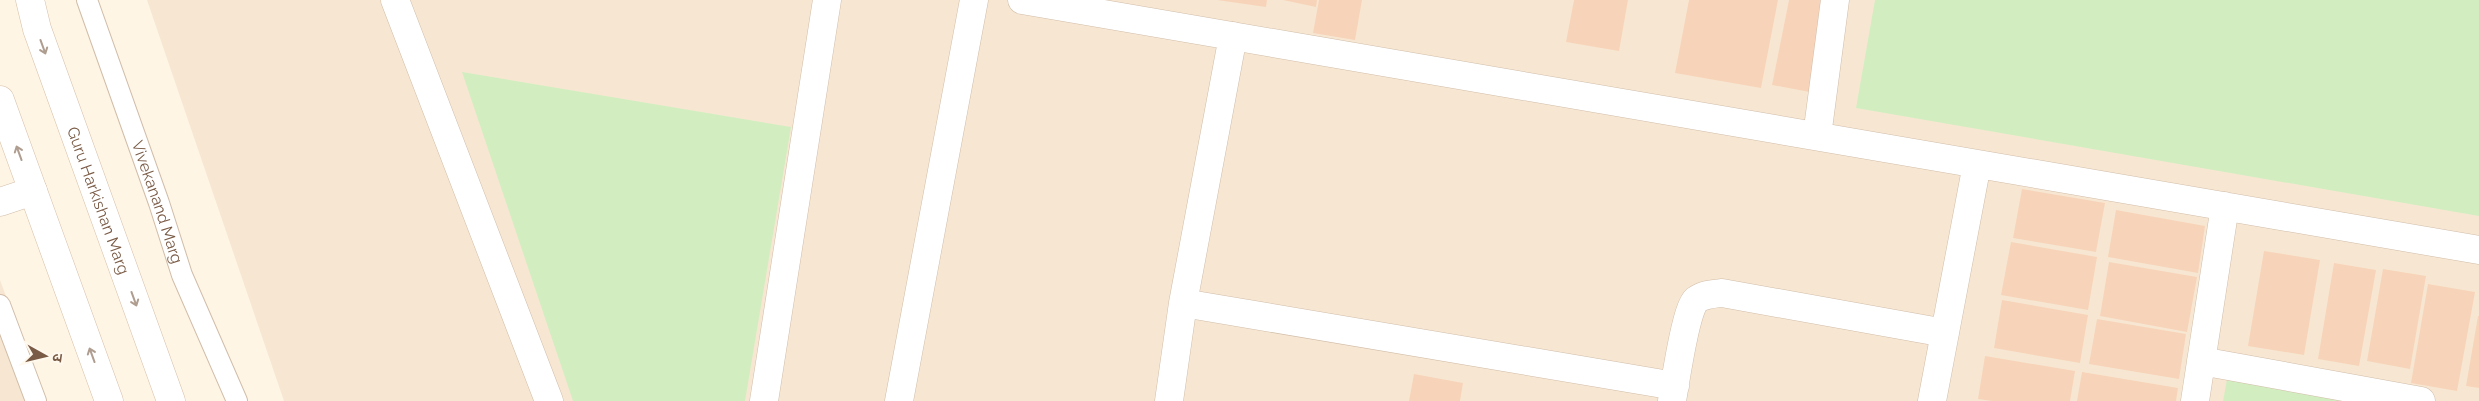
<svg xmlns="http://www.w3.org/2000/svg" width="2479" height="401" font-family="Raleway,'Noto Sans Devanagari',sans-serif">
<style>
.residential{fill:#f7e7d2}
.green{fill:#d2eec1}
.building{fill:#f7d4b9}
.lines{fill:none;stroke-linecap:round;stroke-linejoin:round}
.lane-casing{stroke:#d1bda9;stroke-width:22}
.street-casing{stroke:#d1bda9;stroke-width:29}
.secondary-casing{stroke:#d7bfa8;stroke-width:29}
.lane{stroke:#fff;stroke-width:20}
.street{stroke:#fff;stroke-width:28}
.secondary{stroke:#fff;stroke-width:28}
.oneway{stroke:#af9d90}
.labels{text-anchor:middle;dominant-baseline:central;stroke-width:4.5;stroke-linejoin:round;paint-order:stroke}
.street-label{font-size:16px;fill:#7a5b46;stroke:#fff8ed}
</style>
<rect width="100%" height="100%" fill="#fef5e4"/>
<path class="residential" d="M 147,0 L 2479,0 L 2479,401 L 284,401 Z
M 0,280 L 45,401 L 0,401 Z"/>
<path class="green" d="M 1875,0 L 2479,0 L 2479,216 L 1856,108 Z
M 462,72 L 791,127 L 745,401 L 573,401 Z
M 2228,374 L 2373,401 L 2223,401 Z"/>
<path class="building" d="M 1217,0 L 1267,0 L 1266,7 Z
M 1283,0 L 1317,0 L 1316,7 Z
M 1319,0 L 1362,0 L 1355,40 L 1313,33 Z
M 1574,0 L 1628,0 L 1619,51 L 1566,42 Z
M 1689,0 L 1778,0 L 1761,88 L 1675,73 Z
M 1789,0 L 1834,0 L 1815,93 L 1772,85 Z
M 2022,189 L 2105,203 L 2096,252 L 2013,238 Z
M 2116,210 L 2205,226 L 2198,273 L 2108,257 Z
M 2011,242 L 2097,257 L 2088,310 L 2001,295 Z
M 2264,251 L 2320,260 L 2304,355 L 2248,346 Z
M 2109,262 L 2197,277 L 2187,332 L 2100,316 Z
M 2334,263 L 2376,270 L 2359,366 L 2318,359 Z
M 2383,269 L 2426,276 L 2410,369 L 2367,361 Z
M 2428,284 L 2475,292 L 2457,391 L 2411,383 Z
M 2002,300 L 2088,315 L 2080,363 L 1994,348 Z
M 2478,316 L 2479,316 L 2479,388 L 2466,386 Z
M 2097,319 L 2186,334 L 2179,379 L 2089,364 Z
M 1985,356 L 2075,371 L 2070,401 L 1992,401 L 1978,399 Z
M 2082,372 L 2178,388 L 2176,401 L 2077,401 Z
M 1414,374 L 1463,383 L 1460,401 L 1409,401 Z"/>
<g class="lines">
<g class="lane-casing">
<g id="lane">
<path id="s1" d="M 87,0 L 159,203 L 182,275 L 237,401"/>
<path d="M 0,305 L 36,401"/>
</g>
</g>
<g class="street-casing">
<path id="street" d="M 395,0 L 549,401
M 1022,0 L 2479,250
M 1817,136 L 1835,0
M 0,202 L 33,191
M 1183,303 L 1675,386
M 2201,361 L 2421,401
M 764,401 L 827,0
M 899,401 L 974,0
M 1169,401 L 1183,303 L 1233,36
M 1672,401 C 1675,384 1686,308 1696,300 C 1704,294 1712,294 1722,293 L 1945,333
M 1932,401 L 1977,164
M 2195,401 L 2225,206"/>
</g>
<g class="secondary-casing">
<g id="secondary">
<path id="s2" d="M 30,0 L 37,29 L 171,401"/>
<path d="M 0,100 L 109,401"/>
</g>
</g>
<use href="#lane" class="lane"/>
<use href="#street" class="street"/>
<use href="#secondary" class="secondary"/>
</g>
<defs><path id="oneway-shaft" d="M-6 0H5M1.5-3L5.5 0L1.5 3" fill="none" stroke-width="1.6" stroke-linecap="round" stroke-linejoin="round" transform="scale(1.25)"/></defs>
<g class="oneway">
<use href="#oneway-shaft" transform="translate(43 47) rotate(70)"/>
<use href="#oneway-shaft" transform="translate(19 153) rotate(-110)"/>
<use href="#oneway-shaft" transform="translate(134 299) rotate(70)"/>
<use href="#oneway-shaft" transform="translate(92 355) rotate(-110)"/>
</g>
<g class="labels">
<g class="street-label">
<text stroke="none"><textPath href="#s2" startOffset="212">Guru Harkishan Marg</textPath></text>
<text stroke="none"><textPath href="#s1" startOffset="214">Vivekanand Marg</textPath></text>
</g>
</g>
<g transform="translate(45 356) rotate(98)" stroke="#fff8ed" stroke-width="4" paint-order="stroke">
<path d="M0-4L9 19L0 12L-9 19Z" fill="#7a5b46"/>
<text y="-8" font-size="14" font-weight="bold" text-anchor="middle" fill="#7a5b46">उ</text>
</g>
</svg>
